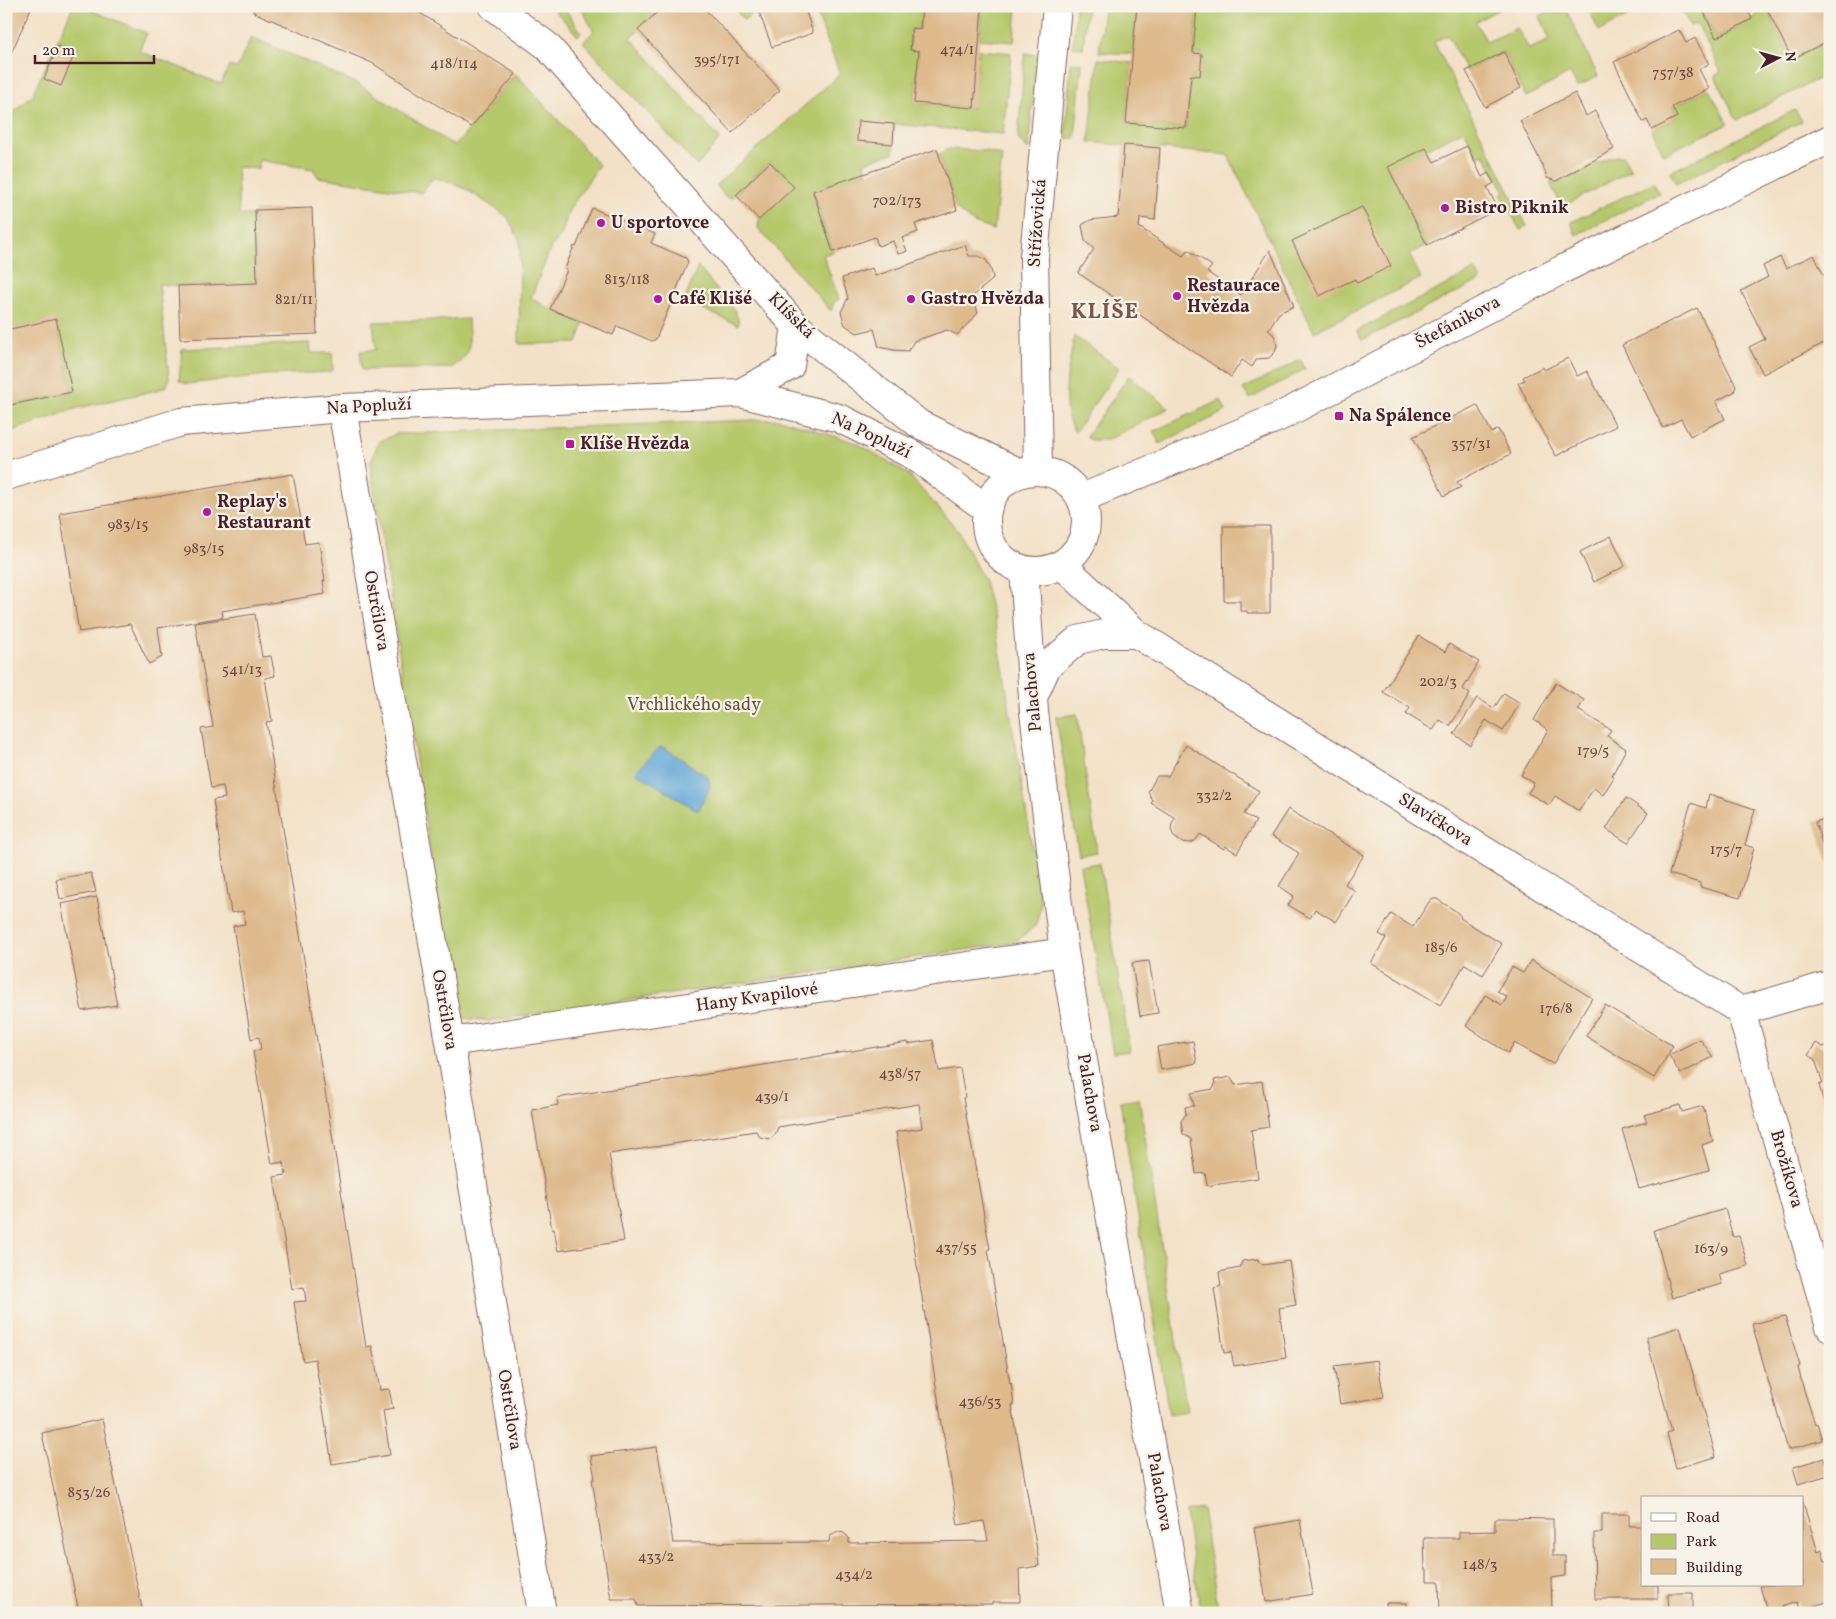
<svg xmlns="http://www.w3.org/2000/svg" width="1836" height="1619" font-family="Vollkorn,serif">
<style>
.green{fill:#b6c86c;stroke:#80744c}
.water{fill:#62a7d7;stroke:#566381}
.building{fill:#deba8d}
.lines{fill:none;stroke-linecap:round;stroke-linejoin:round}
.minor-casing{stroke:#856362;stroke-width:30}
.minor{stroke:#fff;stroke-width:28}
.poi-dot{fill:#b5179e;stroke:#f7f3e8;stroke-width:2}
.labels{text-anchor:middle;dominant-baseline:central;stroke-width:4.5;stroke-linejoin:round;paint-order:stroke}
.number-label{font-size:15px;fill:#6f4644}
.poi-label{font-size:18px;font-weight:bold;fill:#4a1f2b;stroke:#f7f3e8;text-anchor:start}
.street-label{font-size:18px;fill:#4a1f2b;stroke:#f7f3e8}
.park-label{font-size:18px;fill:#6a523e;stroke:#f7f3e8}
.district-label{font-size:22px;font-weight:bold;letter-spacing:1px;fill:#7e554d;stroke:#f7f3e8}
</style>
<rect width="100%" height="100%" fill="#f7f3e8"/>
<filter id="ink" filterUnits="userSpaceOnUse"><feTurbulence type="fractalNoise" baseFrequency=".02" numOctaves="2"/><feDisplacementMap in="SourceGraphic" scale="10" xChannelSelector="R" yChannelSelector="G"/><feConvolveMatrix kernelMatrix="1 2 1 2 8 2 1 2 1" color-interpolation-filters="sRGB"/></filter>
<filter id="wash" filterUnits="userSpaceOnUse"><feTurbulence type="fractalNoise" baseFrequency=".0096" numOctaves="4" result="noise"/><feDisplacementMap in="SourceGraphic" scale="20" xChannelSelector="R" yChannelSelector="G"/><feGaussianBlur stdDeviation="1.12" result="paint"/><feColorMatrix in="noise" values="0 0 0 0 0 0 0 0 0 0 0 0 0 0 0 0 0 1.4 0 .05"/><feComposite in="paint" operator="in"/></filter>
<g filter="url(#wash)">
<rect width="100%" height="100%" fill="#f3e1c7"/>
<path class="green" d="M 73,6 L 80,6 L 147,33 L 139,51 L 221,84 L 229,66 L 237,68 L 251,37 L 358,84 L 455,146 L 516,74 L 599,165 L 569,210 L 561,236 L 551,247 L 531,298 L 550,309 L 584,323 L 577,343 L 519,344 L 520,241 L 507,216 L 466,189 L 434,177 L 421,193 L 318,177 L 313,169 L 259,160 L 258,169 L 237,167 L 239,215 L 255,215 L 257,283 L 178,286 L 159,284 L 169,378 L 167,386 L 157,390 L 78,408 L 6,433 L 6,406 L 72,392 L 56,320 L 6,330 L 6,232 L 11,231 L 6,206 L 6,118 L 32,96 Z
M 551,6 L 563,6 L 581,32 L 578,36 Z
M 580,6 L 664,6 L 631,38 L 720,139 L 697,166 L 583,42 L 594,31 Z
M 732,6 L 767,6 L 758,9 L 744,20 Z
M 814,6 L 922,6 L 920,29 L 911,29 L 910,50 L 919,51 L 914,103 L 973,108 L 979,50 L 1011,53 L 1003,134 L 894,124 L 893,153 L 864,162 L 867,173 L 813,192 L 833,252 L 823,255 L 839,299 L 834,302 L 831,311 L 758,228 L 759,220 L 793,187 L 770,162 L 731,198 L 726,197 L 716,185 L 840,74 Z
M 982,6 L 1017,6 L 1014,42 L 980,39 Z
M 1076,6 L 1087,6 L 1083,48 L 1073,47 Z
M 1104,6 L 1137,6 L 1133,54 L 1099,52 Z
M 1197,6 L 1505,6 L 1475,22 L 1487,42 L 1517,28 L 1529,49 L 1550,40 L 1540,16 L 1559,6 L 1564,6 L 1598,76 L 1577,87 L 1570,73 L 1526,97 L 1504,52 L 1466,71 L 1448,35 L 1434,42 L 1527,226 L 1520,230 L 1501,194 L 1505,192 L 1484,154 L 1478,156 L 1464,130 L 1389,167 L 1427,245 L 1409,254 L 1421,278 L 1314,332 L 1228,155 L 1089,142 L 1098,59 L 1132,63 L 1126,123 L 1186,128 L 1191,75 L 1202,54 L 1193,53 Z
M 1587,6 L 1648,6 L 1599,31 Z
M 1680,6 L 1701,6 L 1716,38 L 1752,19 L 1766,7 L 1792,59 L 1830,40 L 1830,73 L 1737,120 L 1715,76 L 1721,72 L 1697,23 L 1690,26 Z
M 1025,53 L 1037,55 L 1028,150 L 1018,139 Z
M 1071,62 L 1082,63 L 1075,138 L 1065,138 Z
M 1709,89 L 1728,124 L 1664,154 L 1652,130 L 1677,117 L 1672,107 Z
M 1795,110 L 1802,121 L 1676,184 L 1670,172 Z
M 948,149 L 986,151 L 1002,156 L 994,230 L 974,223 L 957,210 L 939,155 Z
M 1617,156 L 1623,156 L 1631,170 L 1562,207 L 1550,183 L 1556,184 L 1608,158 Z
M 1654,182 L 1659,193 L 1576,235 L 1571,222 Z
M 698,267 L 735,311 L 739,322 L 738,325 L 684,301 Z
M 1475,270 L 1481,280 L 1362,340 L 1357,331 Z
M 468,319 C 469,343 474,356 450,368 L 362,370 L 360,351 L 376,350 L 373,322 Z
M 1074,336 L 1119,368 L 1075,432 C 1057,407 1070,365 1074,336 Z
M 310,343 L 311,353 L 332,353 L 333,370 L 331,372 L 266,375 L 187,384 L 179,381 L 182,349 Z
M 1301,360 L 1305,369 L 1250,399 L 1243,389 Z
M 1129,376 L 1169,408 L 1107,440 L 1091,440 L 1086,437 Z
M 1221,400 L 1226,411 L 1159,444 L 1154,431 Z
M 779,419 L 857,443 L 908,474 L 957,529 L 984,581 L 997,631 L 1041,903 L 1036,925 L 1016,942 L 1004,944 L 489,1021 L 462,1018 L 452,992 L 370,464 L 379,441 L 397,434 Z
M 1077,714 L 1097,852 L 1079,855 L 1056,717 Z
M 1100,863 L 1130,1051 L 1113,1053 L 1080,866 Z
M 1139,1098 L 1187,1412 L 1169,1415 L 1120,1101 Z
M 1202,1509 L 1219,1613 L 1201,1613 L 1185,1512 Z"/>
<path class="water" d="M 660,747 L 665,748 L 708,777 L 710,787 L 698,811 L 635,772 Z"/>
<g id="blocks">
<path class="building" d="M 6,6 L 32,6 L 6,65 Z
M 256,6 L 409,6 L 516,74 L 471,127 L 372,63 L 253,12 Z
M 664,6 L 702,6 L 780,90 L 732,133 L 638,30 Z
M 767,6 L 804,6 L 813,33 L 772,47 L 758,9 Z
M 922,6 L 982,6 L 974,108 L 914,103 L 919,51 L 910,50 L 912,28 L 920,29 Z
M 1137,6 L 1197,6 L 1193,53 L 1202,54 L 1200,76 L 1191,75 L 1186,128 L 1126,123 Z
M 1701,6 L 1746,6 L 1752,19 L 1716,38 Z
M 1767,6 L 1830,6 L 1830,40 L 1792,59 L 1766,7 Z
M 1679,30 L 1686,43 L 1695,38 L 1709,64 L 1699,69 L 1709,89 L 1672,107 L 1677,117 L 1652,130 L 1647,120 L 1643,122 L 1614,62 Z
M 58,46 L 75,53 L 61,86 L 44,79 Z
M 1504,52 L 1521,88 L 1485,107 L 1466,71 Z
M 1575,93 L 1586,116 L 1595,111 L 1614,149 L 1556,181 L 1547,178 L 1543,166 L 1520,121 Z
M 858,121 L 894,124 L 893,144 L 857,141 Z
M 1124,145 L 1160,148 L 1155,220 L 1140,218 L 1139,227 L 1183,256 L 1188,250 L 1212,266 L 1207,272 L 1241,295 L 1270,250 L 1294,306 L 1279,313 L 1268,330 L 1274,335 L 1277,345 L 1275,352 L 1269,358 L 1257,359 L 1252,367 L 1242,360 L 1231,377 L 1078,273 L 1094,249 L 1085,241 L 1082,225 L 1090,220 L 1118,217 Z
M 1467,146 L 1482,177 L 1488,173 L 1494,183 L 1487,187 L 1498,209 L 1427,245 L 1388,167 L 1426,148 L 1434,162 Z
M 937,149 L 957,210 L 915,224 L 918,232 L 902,238 L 907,251 L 903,253 L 898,254 L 893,241 L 878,246 L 875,237 L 833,252 L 813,191 Z
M 770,162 L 794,187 L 759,220 L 736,195 Z
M 1362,207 L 1391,266 L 1357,283 L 1355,279 L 1319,296 L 1292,241 Z
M 312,208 L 317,334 L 180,339 L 178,286 L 257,283 L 255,210 Z
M 592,208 L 655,234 L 651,243 L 686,258 L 688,262 L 656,339 L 652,341 L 617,326 L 613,335 L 550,309 L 567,270 L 565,269 L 574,246 L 576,247 Z
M 965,245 L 969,256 L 978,256 L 986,260 L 990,267 L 993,277 L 992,280 L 973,296 L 978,313 L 957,335 L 947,330 L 914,341 L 908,351 L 894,350 L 879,347 L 874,329 L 857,333 L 845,325 L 841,312 L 848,298 L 842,278 L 872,268 L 875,276 Z
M 1814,255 L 1830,288 L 1830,340 L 1763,374 L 1749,347 L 1765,339 L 1741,291 L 1768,277 L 1763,266 L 1780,257 L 1786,268 Z
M 1697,308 L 1736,386 L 1734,392 L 1716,401 L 1725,419 L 1690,436 L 1681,419 L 1663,428 L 1622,345 Z
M 56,319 L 72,392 L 6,406 L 6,330 Z
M 1568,358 L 1577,376 L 1587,371 L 1616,426 L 1556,456 L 1532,413 L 1533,412 L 1518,383 L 1525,380 L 1523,377 L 1543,367 L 1544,370 Z
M 1477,405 L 1492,433 L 1498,429 L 1511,454 L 1457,482 L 1461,487 L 1444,496 L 1413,437 Z
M 293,474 L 305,544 L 319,542 L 325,581 L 323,581 L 325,594 L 222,611 L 223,617 L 158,628 L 162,657 L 149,664 L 130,624 L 79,632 L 60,513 Z
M 1223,526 L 1270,526 L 1270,613 L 1247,613 L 1247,611 L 1240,611 L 1240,601 L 1224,601 Z
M 1611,536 L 1625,566 L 1594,582 L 1580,552 Z
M 255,614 L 262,657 L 271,656 L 275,676 L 265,678 L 272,721 L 266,722 L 366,1347 L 372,1346 L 380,1390 L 389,1389 L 393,1409 L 383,1411 L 390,1455 L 332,1464 L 315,1359 L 303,1361 L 294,1302 L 306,1301 L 304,1287 L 292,1289 L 274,1177 L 286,1175 L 283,1162 L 272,1164 L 253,1051 L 261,1050 L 259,1037 L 251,1039 L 233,926 L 245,924 L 243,911 L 231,913 L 222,858 L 213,800 L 225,798 L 223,786 L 211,788 L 201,729 L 213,727 L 195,623 Z
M 1419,636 L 1445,652 L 1449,644 L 1479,662 L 1463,689 L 1470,694 L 1450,726 L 1440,720 L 1433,730 L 1406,714 L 1410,708 L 1383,692 Z
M 1556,683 L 1584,700 L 1578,710 L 1611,730 L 1607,736 L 1626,749 L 1612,775 L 1614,777 L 1603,795 L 1594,788 L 1579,811 L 1555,796 L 1549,805 L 1528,793 L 1534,783 L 1521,775 L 1548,730 L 1534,720 Z
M 1504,693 L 1520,703 L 1503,731 L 1486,720 L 1470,745 L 1454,734 L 1477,698 L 1494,708 Z
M 1186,745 L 1259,791 L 1244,814 L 1256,821 L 1237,853 L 1225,846 L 1224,849 L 1200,834 L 1196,840 L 1191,843 L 1181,842 L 1174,837 L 1171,830 L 1172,823 L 1175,818 L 1151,803 L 1153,801 L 1148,792 L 1157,776 L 1168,776 Z
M 1709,794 L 1755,809 L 1745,845 L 1754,848 L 1740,898 L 1700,887 L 1700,883 L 1669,874 L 1691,803 L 1706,808 Z
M 1626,798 L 1648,813 L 1628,843 L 1606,829 Z
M 1288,809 L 1364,855 L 1345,884 L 1355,891 L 1336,922 L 1315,909 L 1310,918 L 1288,905 L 1294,896 L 1279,886 L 1299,853 L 1271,836 Z
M 1830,817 L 1830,865 L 1829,865 L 1815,822 Z
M 91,873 L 96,892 L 60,899 L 56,879 Z
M 97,897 L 117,1005 L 82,1011 L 61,904 Z
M 1431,899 L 1437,899 L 1457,912 L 1461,917 L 1460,918 L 1502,944 L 1483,975 L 1465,964 L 1440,1005 L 1371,963 L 1386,938 L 1379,934 L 1391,914 L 1413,927 Z
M 1531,960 L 1592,998 L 1553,1064 L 1514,1043 L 1508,1053 L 1466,1026 L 1485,995 L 1502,1005 L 1507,997 L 1497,991 L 1512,967 L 1523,973 Z
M 1149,961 L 1158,1013 L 1140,1016 L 1132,963 Z
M 1605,1005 L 1673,1046 L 1654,1078 L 1586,1036 Z
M 1700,1039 L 1713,1057 L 1680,1074 L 1669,1055 Z
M 933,1040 L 939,1071 L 960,1068 L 965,1097 L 963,1098 L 990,1249 L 988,1249 L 999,1317 L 1010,1384 L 1011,1383 L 1014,1405 L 1012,1405 L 1038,1556 L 1039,1566 L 1019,1569 L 1020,1602 L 992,1602 L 992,1604 L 638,1606 L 636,1599 L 611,1599 L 592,1479 L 595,1479 L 591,1456 L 657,1447 L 673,1543 L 829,1542 L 830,1536 L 838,1532 L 844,1533 L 849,1538 L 849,1543 L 988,1541 L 984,1521 L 958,1525 L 896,1132 L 922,1128 L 919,1104 L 778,1127 L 775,1135 L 770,1139 L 760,1137 L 756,1131 L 609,1154 L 624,1241 L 558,1251 L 554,1229 L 552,1230 L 532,1110 L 558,1105 L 557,1098 L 908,1042 L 908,1044 Z
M 1193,1041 L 1197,1063 L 1161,1070 L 1157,1047 Z
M 1816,1043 L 1823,1047 L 1830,1045 L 1830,1117 L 1828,1117 L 1819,1085 L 1823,1083 L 1815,1060 L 1808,1055 Z
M 1231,1077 L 1235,1085 L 1262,1081 L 1269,1127 L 1251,1130 L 1258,1178 L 1207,1186 L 1205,1173 L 1196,1174 L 1191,1139 L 1183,1134 L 1181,1121 L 1186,1114 L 1185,1107 L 1194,1106 L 1191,1093 L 1213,1089 L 1215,1084 L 1214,1080 Z
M 1680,1105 L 1682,1112 L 1703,1106 L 1713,1141 L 1702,1145 L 1709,1170 L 1639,1189 L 1622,1129 L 1647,1122 L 1644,1115 Z
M 1725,1209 L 1733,1237 L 1739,1236 L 1748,1266 L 1719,1274 L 1722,1284 L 1672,1298 L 1654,1230 Z
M 1258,1259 L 1258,1261 L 1263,1265 L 1289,1261 L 1296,1305 L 1279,1308 L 1286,1358 L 1234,1366 L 1231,1352 L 1224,1353 L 1214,1288 L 1221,1286 L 1219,1272 L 1240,1268 L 1242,1261 Z
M 1785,1316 L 1800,1366 L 1798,1367 L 1803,1387 L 1815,1424 L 1817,1423 L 1822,1440 L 1788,1450 L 1752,1324 Z
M 1680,1327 L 1716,1457 L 1676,1468 L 1667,1433 L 1672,1431 L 1646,1337 Z
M 1377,1360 L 1384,1397 L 1340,1404 L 1334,1366 Z
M 102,1419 L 117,1491 L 143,1613 L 79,1613 L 42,1433 Z
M 1824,1458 L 1829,1475 L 1798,1484 L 1793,1467 Z
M 1802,1499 L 1818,1552 L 1822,1550 L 1825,1561 L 1830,1560 L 1830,1577 L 1828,1577 L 1830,1601 L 1800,1610 L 1798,1602 L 1767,1611 L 1760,1585 L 1802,1585 Z
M 1602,1514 L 1629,1514 L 1629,1526 L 1642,1526 L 1642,1585 L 1658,1585 L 1658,1599 L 1595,1599 L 1594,1533 L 1602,1533 Z
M 1498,1518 L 1553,1519 L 1553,1556 L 1565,1556 L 1565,1576 L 1551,1578 L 1552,1611 L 1469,1611 L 1470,1613 L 1440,1613 L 1439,1581 L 1427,1581 L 1427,1569 L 1425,1569 L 1424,1538 L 1459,1538 L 1459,1532 L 1495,1531 L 1495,1520 Z
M 1300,1520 L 1313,1594 L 1266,1602 L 1254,1528 Z
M 1668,1593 L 1693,1593 L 1693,1613 L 1669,1613 Z
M 1386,1603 L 1407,1603 L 1407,1613 L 1386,1613 Z"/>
</g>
</g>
<g filter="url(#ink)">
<use href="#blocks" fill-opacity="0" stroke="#856362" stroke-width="1"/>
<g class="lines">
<g class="minor-casing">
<path id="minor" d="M 493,6 L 546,45 L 796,326 L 919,424 L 1020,473
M 740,393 L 790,366 L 796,326
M 342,408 L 450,1042 L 542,1613
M 1038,470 L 1034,257 L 1057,6
M986 521a50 50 0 1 1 100 0a50 50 0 1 1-100 0Z
M 6,476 L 181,422 L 342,408 L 740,393 L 839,418 L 913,455 L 987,509
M 1082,498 L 1279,417 L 1563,269 L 1830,139
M 1062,565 L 1137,634 L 1741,1011 L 1830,985
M 1024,570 L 1034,712 L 1064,952 L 1180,1613
M 1033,697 L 1047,666 L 1078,640 L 1104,634 L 1137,634
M 1741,1011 L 1830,1327
M 450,1042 L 1064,952"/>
</g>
<use href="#minor" class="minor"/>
</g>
</g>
<g class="poi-dot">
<circle cx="1445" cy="208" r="5"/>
<circle cx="601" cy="223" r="5"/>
<circle cx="1177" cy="296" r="5"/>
<circle cx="658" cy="299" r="5"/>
<circle cx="911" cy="299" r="5"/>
<rect x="1334" y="411" width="10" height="10" rx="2.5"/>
<rect x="565" y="439" width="10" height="10" rx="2.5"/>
<circle cx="207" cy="512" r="5"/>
</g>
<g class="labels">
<g class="number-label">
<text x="957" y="50">474/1</text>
<text x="717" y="60">395/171</text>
<text x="454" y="64">418/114</text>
<text x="1673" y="73">757/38</text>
<text x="897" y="201">702/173</text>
<text x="627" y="280">813/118</text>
<text x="294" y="300">821/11</text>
<text x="1471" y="444">357/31</text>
<text x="128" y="525">983/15</text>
<text x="204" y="549">983/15</text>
<text x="242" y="670">541/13</text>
<text x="1438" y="682">202/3</text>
<text x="1593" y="751">179/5</text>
<text x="1214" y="796">332/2</text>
<text x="1726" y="850">175/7</text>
<text x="1441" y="948">185/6</text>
<text x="1556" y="1009">176/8</text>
<text x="900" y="1074">438/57</text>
<text x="772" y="1097">439/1</text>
<text x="956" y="1248">437/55</text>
<text x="1711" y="1249">163/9</text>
<text x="980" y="1402">436/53</text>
<text x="89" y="1493">853/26</text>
<text x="656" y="1557">433/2</text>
<text x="1480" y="1565">148/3</text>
<text x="854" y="1575">434/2</text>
</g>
<g class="poi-label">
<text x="1455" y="208">Bistro Piknik</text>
<text x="611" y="223">U sportovce</text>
<text x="1187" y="286">Restaurace<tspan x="1187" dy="21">Hvězda</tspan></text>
<text x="668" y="299">Café Klišé</text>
<text x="921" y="299">Gastro Hvězda</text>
<text x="1349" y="416">Na Spálence</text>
<text x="580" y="444">Klíše Hvězda</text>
<text x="217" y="502">Replay's<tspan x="217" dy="21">Restaurant</tspan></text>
</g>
<g class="street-label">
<text transform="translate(1038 223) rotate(-86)">Střížovická</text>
<text transform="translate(791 316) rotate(45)">Klíšská</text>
<text transform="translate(1458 323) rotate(-28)">Štefánikova</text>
<text transform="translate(369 407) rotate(-3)">Na Popluží</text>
<text transform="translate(871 436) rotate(25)">Na Popluží</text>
<text transform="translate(376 611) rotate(80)">Ostrčilova</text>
<text transform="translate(1033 692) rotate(-95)">Palachova</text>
<text transform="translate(1435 820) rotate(32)">Slavíčkova</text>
<text transform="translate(757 998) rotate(-8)">Hany Kvapilové</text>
<text transform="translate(444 1010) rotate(80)">Ostrčilova</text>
<text transform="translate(1089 1093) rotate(80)">Palachova</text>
<text transform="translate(1786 1169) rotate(74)">Brožíkova</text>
<text transform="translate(509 1410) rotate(81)">Ostrčilova</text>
<text transform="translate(1159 1492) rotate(80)">Palachova</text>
</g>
<g class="park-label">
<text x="694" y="705">Vrchlického sady</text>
</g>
<g class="district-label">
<text x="1105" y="312">KLÍŠE</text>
</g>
</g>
<rect width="1836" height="1619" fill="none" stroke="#f7f3e8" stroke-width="25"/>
<rect x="1641" y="1496" width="162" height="90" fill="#f7f3e8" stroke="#b29e9c"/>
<rect x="1651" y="1513" width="25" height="8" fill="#ffffff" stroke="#b29e9c"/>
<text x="1686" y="1522" font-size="15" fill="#4a1f2b">Road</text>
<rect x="1651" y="1534" width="25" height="15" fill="#b6c86c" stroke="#b29e9c"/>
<text x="1686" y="1546" font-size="15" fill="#4a1f2b">Park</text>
<rect x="1651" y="1559" width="25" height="15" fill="#deba8d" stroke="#b29e9c"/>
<text x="1686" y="1572" font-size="15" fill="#4a1f2b">Building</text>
<g transform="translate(1778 58) rotate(84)" stroke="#f7f3e8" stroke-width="4" paint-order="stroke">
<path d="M0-4L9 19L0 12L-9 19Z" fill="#4a1f2b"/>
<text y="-8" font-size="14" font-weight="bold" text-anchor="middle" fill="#4a1f2b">N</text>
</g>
<path d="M35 55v8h119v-8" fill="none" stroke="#4a1f2b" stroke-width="2.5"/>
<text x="42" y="55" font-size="15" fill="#4a1f2b" stroke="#f7f3e8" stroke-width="4" paint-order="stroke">20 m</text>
</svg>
